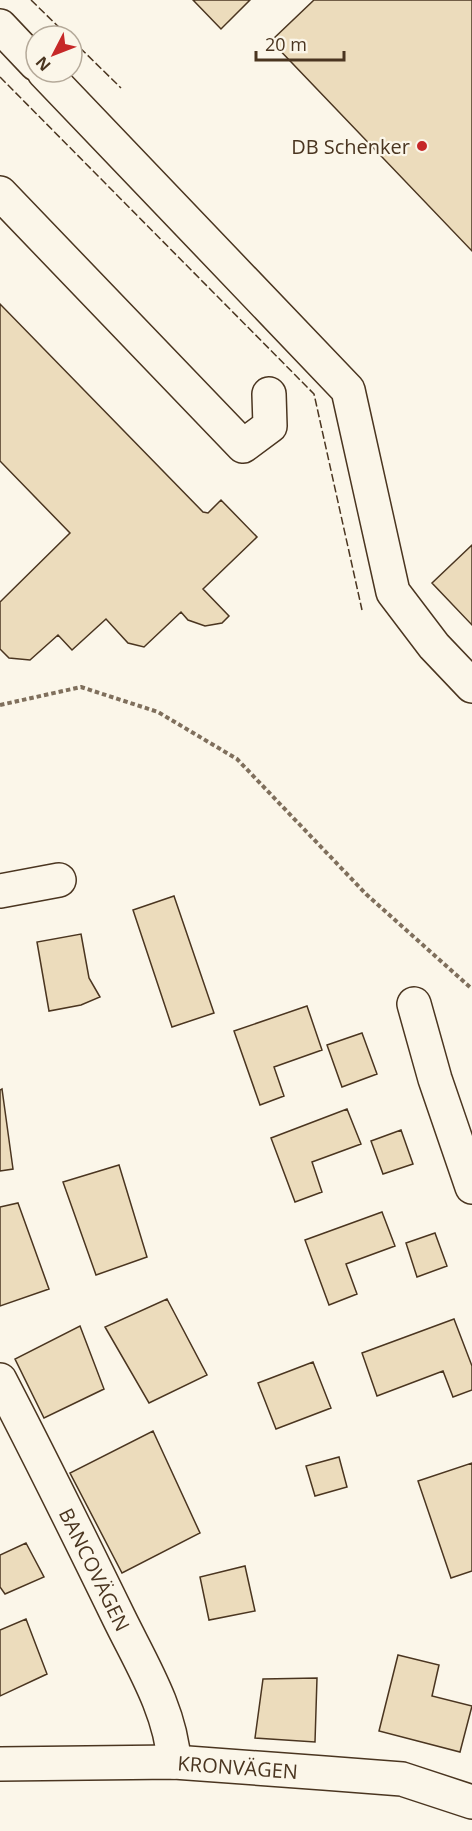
<svg xmlns="http://www.w3.org/2000/svg" width="472" height="1831" font-family="'Open Sans',sans-serif">
<style>
.building{fill:#ecdcbc;stroke:#4a3520;stroke-width:1.5}
.lines{fill:none;stroke-linecap:round;stroke-linejoin:round}
.minor-casing{stroke:#4a3520;stroke-width:36}
.path{stroke:#7f6f5c;stroke-width:4;stroke-dasharray:4.5 3;stroke-linecap:butt}
.minor{stroke:#fbf6e9;stroke-width:33}
.fence{stroke:#4a3520;stroke-width:1.5;stroke-dasharray:8 3;stroke-linecap:butt}
.poi-dot{fill:#c62828;stroke:#fbf6e9;stroke-width:2}
.labels{text-anchor:middle;dominant-baseline:central;stroke-width:4.5;stroke-linejoin:round;paint-order:stroke}
.poi-label{font-size:20px;fill:#4a3520;stroke:#fbf6e9;text-anchor:end}
.street-label{font-size:20px;fill:#4a3520;stroke:#fbf6e9}
</style>
<rect width="100%" height="100%" fill="#fbf6e9"/>
<path class="building" d="M 193,0 L 250,0 L 221,29 Z
M 314,0 L 472,0 L 472,251 L 271,41 Z
M 0,304 L 203,512 L 208,513 L 221,500 L 257,537 L 203,589 L 229,616 L 222,623 L 205,626 L 188,620 L 181,612 L 144,647 L 128,643 L 106,619 L 72,650 L 58,635 L 30,660 L 9,658 L 0,649 L 0,602 L 70,533 L 0,461 Z
M 472,545 L 472,625 L 432,583 Z
M 174,896 L 214,1013 L 172,1027 L 133,910 Z
M 81,934 L 89,978 L 100,997 L 81,1005 L 49,1011 L 37,942 Z
M 307,1006 L 322,1050 L 274,1067 L 284,1096 L 260,1105 L 234,1031 Z
M 362,1033 L 377,1074 L 342,1087 L 327,1045 Z
M 2,1089 L 13,1169 L 0,1171 L 0,1090 Z
M 347,1109 L 361,1144 L 312,1162 L 322,1192 L 295,1202 L 271,1138 Z
M 401,1130 L 413,1164 L 383,1174 L 371,1141 Z
M 119,1165 L 147,1257 L 96,1275 L 63,1182 Z
M 18,1203 L 49,1289 L 0,1306 L 0,1207 Z
M 382,1212 L 395,1246 L 346,1264 L 357,1294 L 329,1305 L 305,1240 Z
M 435,1233 L 447,1266 L 417,1277 L 406,1243 Z
M 167,1299 L 207,1375 L 149,1403 L 105,1327 Z
M 454,1319 L 472,1366 L 472,1390 L 453,1397 L 443,1371 L 377,1396 L 362,1353 Z
M 80,1326 L 104,1389 L 44,1418 L 15,1359 Z
M 313,1362 L 331,1408 L 276,1429 L 258,1383 Z
M 153,1431 L 200,1533 L 122,1573 L 70,1473 Z
M 339,1457 L 347,1487 L 315,1496 L 306,1466 Z
M 472,1463 L 472,1571 L 451,1578 L 418,1481 Z
M 26,1543 L 44,1577 L 5,1594 L 0,1587 L 0,1555 Z
M 245,1566 L 255,1611 L 209,1620 L 200,1577 Z
M 26,1619 L 47,1674 L 0,1696 L 0,1630 Z
M 398,1655 L 439,1665 L 432,1696 L 472,1706 L 460,1752 L 379,1731 Z
M 317,1678 L 315,1742 L 255,1738 L 263,1679 Z"/>
<g class="lines">
<g class="minor-casing">
<g id="minor">
<path d="M 0,26 L 36,64"/>
<path d="M 44,72 L 348,390 L 393,592 L 434,646 L 472,686"/>
<path d="M 0,193 L 243,446 L 270,426 L 269,394"/>
<path d="M 0,891 L 59,880"/>
<path d="M 414,1004 L 435,1079 L 472,1187"/>
<path id="s1" d="M 0,1380 C 41,1459 80,1538 119,1618 C 141,1663 171,1711 174,1762"/>
<path id="s2" d="M 0,1764 L 174,1762 L 324,1773 L 402,1779 L 472,1802"/>
</g>
</g>
<path class="path" d="M 0,705 L 81,687 L 158,712 L 237,759 L 366,894 L 472,989"/>
<use href="#minor" class="minor"/>
<path class="fence" d="M 31,0 L 68,36
M 72,40 L 121,88
M 0,77 L 314,394 L 362,610"/>
</g>
<circle class="poi-dot" cx="422" cy="146" r="6"/>
<g class="labels">
<g class="poi-label">
<text x="410" y="146">DB Schenker</text>
</g>
<g class="street-label">
<text stroke="none"><textPath href="#s1" startOffset="212">BANCOVÄGEN</textPath></text>
<text stroke="none"><textPath href="#s2" startOffset="238">KRONVÄGEN</textPath></text>
</g>
</g>
<g transform="translate(54 54) rotate(228)"><circle r="28" fill="#fbf6e9" stroke="#b4a999" stroke-width="1.5"/>
<path d="M0-4.5L10 22L0 15L-10 22Z" fill="#c62828"/>
<text y="-9" font-size="16" font-weight="bold" text-anchor="middle" fill="#4a3520">N</text>
</g>
<path d="M256 51v9h88v-9" fill="none" stroke="#4a3520" stroke-width="3"/>
<text x="265" y="51" font-size="18" fill="#4a3520" stroke="#fbf6e9" stroke-width="4.5" paint-order="stroke">20 m</text>
</svg>
